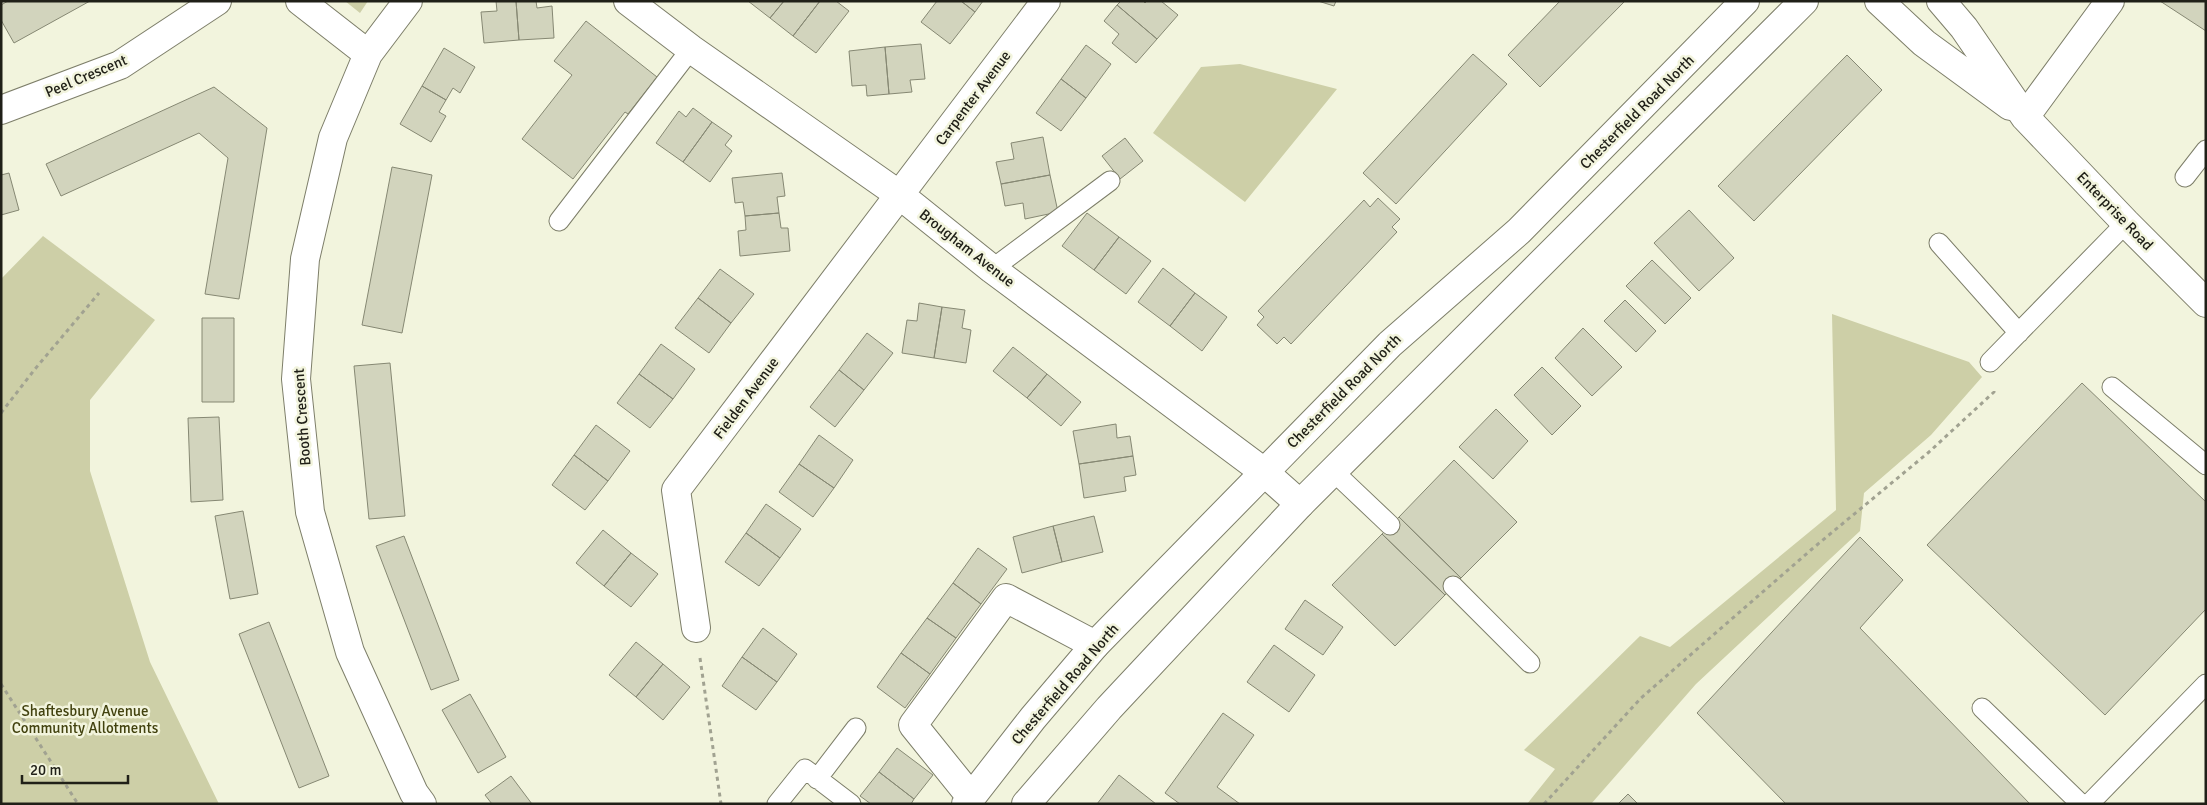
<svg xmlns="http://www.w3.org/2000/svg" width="2207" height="805" font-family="Signika,sans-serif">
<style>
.green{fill:#cdcfa7}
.building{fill:#d2d4bd;stroke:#868873}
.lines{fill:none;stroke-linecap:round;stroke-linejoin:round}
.service-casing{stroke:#7d7e69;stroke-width:21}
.minor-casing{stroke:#7d7e69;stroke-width:30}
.primary-casing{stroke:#7d7e69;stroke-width:30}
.path{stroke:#a1a291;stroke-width:3;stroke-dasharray:4 4;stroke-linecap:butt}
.service{stroke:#fff;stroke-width:19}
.minor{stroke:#fff;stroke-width:28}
.primary{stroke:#fff;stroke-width:28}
.labels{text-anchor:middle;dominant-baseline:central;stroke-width:5;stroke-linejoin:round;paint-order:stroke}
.street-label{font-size:15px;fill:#202018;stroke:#f2f4dd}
.park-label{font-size:15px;fill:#42420f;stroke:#f2f4dd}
</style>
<rect width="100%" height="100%" fill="#f2f4dd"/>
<path class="green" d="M 345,1 L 368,1 L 360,13 Z
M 1240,64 L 1337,89 L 1245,202 L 1153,133 L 1201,67 Z
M 43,236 L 155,320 L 90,400 L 90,471 L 150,662 L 219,804 L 1,804 L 1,279 Z
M 1832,314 L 1969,362 L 1982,377 L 1931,435 L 1864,493 L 1860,531 L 1696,684 L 1591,804 L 1527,804 L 1555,769 L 1524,750 L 1640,636 L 1670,647 L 1836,510 Z"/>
<path class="building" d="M 8,1 L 90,1 L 14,43 L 1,20 L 1,5 Z
M 496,1 L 516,1 L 519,40 L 484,43 L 481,12 L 497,11 Z
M 516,1 L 536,1 L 537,8 L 552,6 L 554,38 L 519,40 Z
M 748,1 L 784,1 L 770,18 Z
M 784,1 L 820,1 L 793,36 L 770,18 Z
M 820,1 L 836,1 L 849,11 L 816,53 L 793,36 Z
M 937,1 L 961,1 L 975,12 L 950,44 L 921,22 Z
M 961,1 L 983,1 L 975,12 Z
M 1121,1 L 1143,1 L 1145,3 L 1147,1 L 1161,1 L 1178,15 L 1157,39 L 1117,5 Z
M 1318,1 L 1336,1 L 1334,6 Z
M 1560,1 L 1625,1 L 1540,87 L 1508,55 Z
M 2160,1 L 2206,1 L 2206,31 Z
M 1117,5 L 1157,39 L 1136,63 L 1112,43 L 1119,34 L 1104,21 Z
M 586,21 L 657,77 L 628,114 L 625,112 L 573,179 L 522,139 L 572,75 L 554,61 Z
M 921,44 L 925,79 L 910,80 L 912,92 L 889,94 L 885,47 Z
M 1086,45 L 1111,64 L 1086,98 L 1061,79 Z
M 885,47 L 889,94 L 867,96 L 866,85 L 852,86 L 849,51 Z
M 444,48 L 475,67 L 460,93 L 453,88 L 446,100 L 422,86 Z
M 1473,54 L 1507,84 L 1396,204 L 1363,173 Z
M 1847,55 L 1882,90 L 1754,221 L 1718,186 Z
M 1061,79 L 1086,98 L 1061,131 L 1036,113 Z
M 422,86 L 446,100 L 439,112 L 446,116 L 431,142 L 400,124 Z
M 214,87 L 267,128 L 239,299 L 205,294 L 228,158 L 199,133 L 61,196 L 46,164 Z
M 693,108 L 712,122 L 683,162 L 656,143 L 679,111 L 686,117 Z
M 712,122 L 732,136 L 725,145 L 732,151 L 710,182 L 683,162 Z
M 1043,137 L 1050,175 L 1001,184 L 996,162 L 1014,159 L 1011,143 Z
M 1125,138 L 1143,161 L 1120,179 L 1102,156 Z
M 392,167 L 432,175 L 402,333 L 362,325 Z
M 9,173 L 19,210 L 1,215 L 1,175 Z
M 782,173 L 785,196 L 777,197 L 779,213 L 745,216 L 743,202 L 735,203 L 732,178 Z
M 1050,175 L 1058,212 L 1025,219 L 1023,203 L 1005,206 L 1001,184 Z
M 1378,198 L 1400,219 L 1392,227 L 1397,232 L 1291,344 L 1284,337 L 1277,344 L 1257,325 L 1264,317 L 1258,311 L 1364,200 L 1370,207 Z
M 1689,210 L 1734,258 L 1699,291 L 1654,243 Z
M 779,213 L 781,228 L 788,228 L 790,251 L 740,256 L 738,231 L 746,230 L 745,216 Z
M 1087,213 L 1119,237 L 1094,270 L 1062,246 Z
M 1119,237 L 1151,261 L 1126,294 L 1094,270 Z
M 1652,260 L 1691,298 L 1665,324 L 1626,286 Z
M 1163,268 L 1195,293 L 1170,326 L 1138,302 Z
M 720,269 L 754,294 L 731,323 L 698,298 Z
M 1195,293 L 1227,317 L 1202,351 L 1170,326 Z
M 698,298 L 731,323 L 709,353 L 675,328 Z
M 1625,300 L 1656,331 L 1636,352 L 1604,321 Z
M 919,303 L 942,307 L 934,358 L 902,353 L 907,320 L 917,321 Z
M 942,307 L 965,310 L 962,328 L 971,330 L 966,363 L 934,358 Z
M 202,318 L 234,318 L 234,402 L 202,402 Z
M 1583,328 L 1622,367 L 1592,396 L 1555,358 Z
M 867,333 L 893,353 L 864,390 L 839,370 Z
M 661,344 L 695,369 L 673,399 L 639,374 Z
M 1013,347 L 1047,374 L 1027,398 L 993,371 Z
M 390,363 L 405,516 L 369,519 L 354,366 Z
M 1542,367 L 1581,406 L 1552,435 L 1514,395 Z
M 839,370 L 864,390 L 835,427 L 810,407 Z
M 639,374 L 673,399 L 650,428 L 617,403 Z
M 1047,374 L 1081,402 L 1061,426 L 1027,398 Z
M 2082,383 L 2206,502 L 2206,609 L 2105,715 L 1927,545 Z
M 1496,409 L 1528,441 L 1493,479 L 1459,447 Z
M 219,417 L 223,500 L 191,502 L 188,418 Z
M 1116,424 L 1117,438 L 1130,436 L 1133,456 L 1079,464 L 1073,431 Z
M 596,425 L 630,451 L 608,481 L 574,455 Z
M 819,435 L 853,460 L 834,488 L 799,464 Z
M 574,455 L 608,481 L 585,510 L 552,485 Z
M 1133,456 L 1136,475 L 1124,477 L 1126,491 L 1084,498 L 1079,464 Z
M 1454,460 L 1517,522 L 1461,578 L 1399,517 Z
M 799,464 L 834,488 L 813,517 L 779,492 Z
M 766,504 L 801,529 L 780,558 L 746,533 Z
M 243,511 L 258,594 L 230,599 L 215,516 Z
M 1094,516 L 1103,552 L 1062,562 L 1053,526 Z
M 1399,517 L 1461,578 L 1445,595 L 1382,534 Z
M 1053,526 L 1062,562 L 1022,573 L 1013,537 Z
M 603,530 L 631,553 L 604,586 L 576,563 Z
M 746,533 L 780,558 L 759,586 L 725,562 Z
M 1382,534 L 1445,595 L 1395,646 L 1332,585 Z
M 404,536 L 459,680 L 431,690 L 376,546 Z
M 1860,537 L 1903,580 L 1860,628 L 2030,804 L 1786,804 L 1697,713 Z
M 978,548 L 1007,569 L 981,604 L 953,583 Z
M 631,553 L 658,574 L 631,607 L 604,586 Z
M 953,583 L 981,604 L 956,638 L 927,618 Z
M 1305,600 L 1343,627 L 1323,655 L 1285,629 Z
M 927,618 L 956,638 L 930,674 L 901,653 Z
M 269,622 L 329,776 L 299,788 L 239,634 Z
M 763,628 L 797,654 L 777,682 L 742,657 Z
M 636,642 L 663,664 L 636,697 L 609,675 Z
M 1274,645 L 1315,675 L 1289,712 L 1247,682 Z
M 901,653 L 930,674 L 905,708 L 877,687 Z
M 742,657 L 777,682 L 756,710 L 722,686 Z
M 663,664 L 690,687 L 663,720 L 636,697 Z
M 470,694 L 506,757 L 478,773 L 442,710 Z
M 1223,713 L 1254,735 L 1217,787 L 1240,804 L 1180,804 L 1165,793 Z
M 897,748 L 933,775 L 914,799 L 879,772 Z
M 879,772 L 914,799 L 911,804 L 871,804 L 860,796 Z
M 1119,775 L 1156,804 L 1097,804 Z
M 511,776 L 532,804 L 492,804 L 485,795 Z
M 1628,794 L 1638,804 L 1618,804 Z"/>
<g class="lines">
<g class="service-casing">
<path id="service" d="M 2185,177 L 2206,150
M 559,221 L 691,49
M 1939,243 L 2019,333
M 992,269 L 1110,181
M 1990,362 L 2126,223
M 2112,387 L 2206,465
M 1333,471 L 1390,525
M 1453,586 L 1530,663
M 1982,708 L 2081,804
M 817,779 L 856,728
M 777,804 L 805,769 L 851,804
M 2089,804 L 2206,684"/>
</g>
<g class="minor-casing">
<path id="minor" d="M 300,1 L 368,54
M 408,1 L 368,54 L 333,138 L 305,259 L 296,379 L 310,512 L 350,652 L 414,793 L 422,804
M 628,1 L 691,49 L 901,196 L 992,269 L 1264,472 L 1300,504
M 1879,1 L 1924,43 L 2010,106
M 1941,1 L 1964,28 L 2025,117 L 2126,223 L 2206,303
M 1,110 L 120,65 L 217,1
M 2025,117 L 2110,1
M 696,628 L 676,490 L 1046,1
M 971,797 L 913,725 L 1006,598 L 1095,645"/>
</g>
<g class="primary-casing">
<path id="primary" d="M 966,804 L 1033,718 L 1095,645 L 1390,344 L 1519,231 L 1745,1
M 1026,804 L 1109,708 L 1300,504 L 1804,1"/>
</g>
<path class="path" d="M 1,413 L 35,369 L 99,293
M 700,658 L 721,804
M 1,684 L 78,804
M 1544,804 L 1641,698 L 1812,549 L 1929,452 L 1994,392 L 1994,388"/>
<use href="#service" class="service"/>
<use href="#minor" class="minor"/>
<use href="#primary" class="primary"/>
</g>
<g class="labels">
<g class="street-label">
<text transform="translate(86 76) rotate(-23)">Peel Crescent</text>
<text transform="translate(973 98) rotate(-53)">Carpenter Avenue</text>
<text transform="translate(1637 112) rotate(-45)">Chesterfield Road North</text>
<text transform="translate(2115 211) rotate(46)">Enterprise Road</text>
<text transform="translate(967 248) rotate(38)">Brougham Avenue</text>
<text transform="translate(1344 391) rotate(-45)">Chesterfield Road North</text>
<text transform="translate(746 398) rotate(-53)">Fielden Avenue</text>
<text transform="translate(302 417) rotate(-94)">Booth Crescent</text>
<text transform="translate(1065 684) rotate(-49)">Chesterfield Road North</text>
</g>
<g class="park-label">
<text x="85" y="711">Shaftesbury Avenue<tspan x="85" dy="17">Community Allotments</tspan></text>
</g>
</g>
<rect width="2207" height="805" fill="none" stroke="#202018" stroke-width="5"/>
<path d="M22 775v8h106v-8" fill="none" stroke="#202018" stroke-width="2.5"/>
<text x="30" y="775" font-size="15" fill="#202018" stroke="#f2f4dd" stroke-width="4" paint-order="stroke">20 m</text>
</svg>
